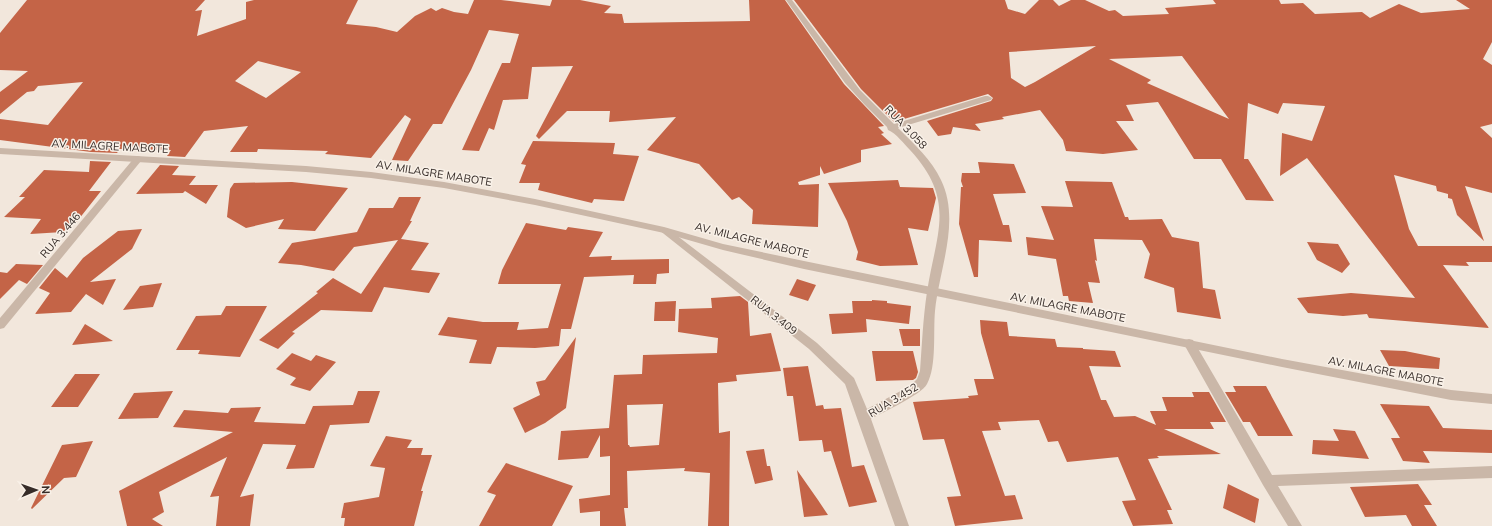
<svg xmlns="http://www.w3.org/2000/svg" width="1492" height="526" font-family="Mulish,sans-serif">
<style>
.building{fill:#c46447;fill-rule:evenodd}
.lines{fill:none;stroke-linecap:round;stroke-linejoin:round}
.minor{fill:#cab7a8;fill-rule:evenodd}
.tertiary{fill:#cab7a8;fill-rule:evenodd}
.labels{text-anchor:middle;dominant-baseline:central;stroke-width:3;stroke-linejoin:round;paint-order:stroke}
.street-label{font-size:11px;fill:#362c28;stroke:#f9f1e8}
</style>
<rect width="100%" height="100%" fill="#f2e7dc"/>
<path class="building" d="M 27,0 L 205,0 L 195,11 L 202,10 L 197,36 L 246,19 L 246,2 L 254,0 L 358,0 L 346,24 L 376,27 L 397,32 L 415,16 L 431,8 L 436,11 L 442,8 L 454,12 L 468,14 L 474,0 L 501,0 L 550,6 L 552,0 L 580,0 L 611,6 L 604,13 L 622,14 L 624,23 L 750,21 L 749,0 L 785,0 L 844,84 L 884,126 L 878,127 L 884,133 L 881,134 L 892,144 L 861,150 L 861,162 L 824,174 L 820,166 L 820,175 L 798,182 L 799,185 L 819,184 L 818,227 L 752,224 L 753,210 L 739,197 L 732,200 L 699,164 L 647,150 L 676,117 L 609,122 L 610,111 L 567,111 L 539,139 L 536,136 L 573,66 L 532,67 L 528,99 L 503,100 L 494,130 L 489,128 L 479,151 L 462,150 L 502,63 L 510,63 L 519,34 L 489,30 L 471,70 L 442,124 L 433,124 L 408,161 L 392,160 L 411,119 L 405,115 L 371,158 L 325,154 L 328,151 L 258,149 L 257,152 L 230,152 L 248,126 L 204,131 L 185,157 L 167,156 L 171,150 L 120,149 L 117,153 L 91,152 L 0,140 L 0,119 L 48,125 L 83,82 L 38,86 L 34,91 L 27,92 L 0,114 L 0,92 L 28,71 L 0,70 L 0,33 ZM 258,61 L 301,72 L 266,98 L 235,81 Z
M 794,0 L 1005,0 L 1008,9 L 1025,14 L 1039,0 L 1053,0 L 1059,6 L 1071,0 L 1085,0 L 1109,11 L 1115,10 L 1123,16 L 1169,14 L 1165,8 L 1216,4 L 1213,0 L 1279,0 L 1281,4 L 1303,3 L 1315,14 L 1362,12 L 1370,18 L 1399,4 L 1421,13 L 1470,9 L 1456,0 L 1492,0 L 1492,42 L 1483,59 L 1492,65 L 1492,124 L 1480,127 L 1492,138 L 1492,193 L 1465,186 L 1484,241 L 1457,215 L 1452,199 L 1448,198 L 1448,194 L 1437,191 L 1436,186 L 1394,175 L 1409,229 L 1418,246 L 1492,246 L 1492,262 L 1466,262 L 1469,266 L 1443,265 L 1489,328 L 1369,318 L 1367,314 L 1343,316 L 1308,313 L 1297,298 L 1351,293 L 1415,298 L 1307,158 L 1280,176 L 1282,133 L 1312,141 L 1325,106 L 1283,103 L 1278,114 L 1248,103 L 1244,159 L 1248,159 L 1274,201 L 1246,200 L 1221,159 L 1194,159 L 1158,102 L 1126,105 L 1134,121 L 1116,121 L 1138,150 L 1103,154 L 1066,151 L 1063,140 L 1040,110 L 1002,117 L 1004,119 L 975,124 L 981,131 L 953,127 L 951,134 L 938,136 L 927,121 L 991,101 L 993,98 L 988,94 L 894,122 L 861,89 ZM 1096,46 L 1035,82 L 1025,87 L 1011,78 L 1009,52 ZM 1182,56 L 1229,119 L 1147,83 L 1151,80 L 1109,59 Z
M 533,141 L 615,143 L 613,154 L 639,156 L 624,201 L 594,199 L 592,203 L 538,190 L 540,183 L 519,183 L 526,165 L 521,164 Z
M 90,161 L 111,162 L 89,191 L 101,191 L 75,224 L 71,224 L 63,232 L 30,234 L 41,219 L 4,217 L 25,197 L 19,197 L 44,170 L 89,172 Z
M 978,162 L 1014,164 L 1026,193 L 993,194 L 1003,225 L 1009,225 L 1012,242 L 979,240 L 978,277 L 974,277 L 959,224 L 961,187 L 963,187 L 961,181 L 962,173 L 980,173 Z
M 160,165 L 179,166 L 172,175 L 196,176 L 189,185 L 218,185 L 206,204 L 185,191 L 183,193 L 136,194 Z
M 898,180 L 900,187 L 933,188 L 936,198 L 928,231 L 908,228 L 918,265 L 880,266 L 856,260 L 858,252 L 847,221 L 828,183 Z
M 1065,181 L 1112,182 L 1125,217 L 1128,217 L 1129,220 L 1162,219 L 1172,237 L 1199,242 L 1203,288 L 1215,290 L 1221,319 L 1177,312 L 1174,288 L 1144,278 L 1150,254 L 1142,240 L 1094,239 L 1097,261 L 1095,260 L 1100,283 L 1088,282 L 1093,303 L 1069,301 L 1068,296 L 1063,296 L 1056,259 L 1028,255 L 1026,237 L 1054,240 L 1041,206 L 1073,207 Z
M 292,182 L 348,188 L 315,231 L 278,229 L 284,219 L 246,228 L 227,217 L 230,189 L 234,183 Z
M 399,197 L 421,197 L 410,221 L 412,221 L 401,239 L 429,243 L 411,270 L 440,273 L 429,293 L 384,287 L 372,312 L 321,310 L 292,332 L 295,333 L 278,349 L 259,340 L 318,293 L 316,292 L 333,278 L 361,294 L 398,240 L 354,247 L 334,271 L 301,265 L 278,263 L 292,243 L 357,232 L 369,208 L 393,208 Z
M 526,223 L 566,230 L 568,227 L 603,232 L 589,257 L 612,256 L 611,260 L 669,259 L 669,273 L 657,274 L 656,284 L 633,284 L 634,275 L 584,277 L 571,329 L 561,329 L 559,346 L 535,348 L 497,347 L 491,364 L 469,363 L 477,340 L 438,335 L 448,317 L 483,322 L 519,322 L 517,330 L 548,328 L 561,284 L 498,284 L 502,270 Z
M 142,229 L 132,249 L 90,282 L 116,279 L 103,305 L 86,294 L 71,312 L 35,314 L 50,293 L 39,288 L 55,268 L 67,278 L 83,258 L 118,231 Z
M 1307,242 L 1338,244 L 1350,264 L 1342,273 L 1317,260 Z
M 16,264 L 43,265 L 27,284 L 19,280 L 0,299 L 0,272 L 7,273 Z
M 797,279 L 816,285 L 808,301 L 789,295 Z
M 162,283 L 153,307 L 123,310 L 140,286 Z
M 740,296 L 748,302 L 750,336 L 771,333 L 781,371 L 736,375 L 737,381 L 718,383 L 719,433 L 730,431 L 729,526 L 708,526 L 710,473 L 684,471 L 685,468 L 627,471 L 628,508 L 624,508 L 626,526 L 600,526 L 600,511 L 580,513 L 579,499 L 610,495 L 610,456 L 600,457 L 600,435 L 588,458 L 558,460 L 561,431 L 609,428 L 614,375 L 642,374 L 643,355 L 717,353 L 718,338 L 678,332 L 679,309 L 712,308 L 711,298 ZM 663,404 L 659,445 L 630,447 L 629,445 L 628,445 L 627,405 Z
M 872,300 L 887,301 L 887,303 L 911,306 L 909,324 L 866,319 L 867,332 L 832,334 L 829,314 L 853,313 L 852,301 L 872,301 Z
M 676,301 L 675,321 L 654,321 L 655,302 Z
M 226,306 L 267,306 L 240,357 L 198,354 L 200,350 L 176,350 L 196,316 L 221,315 Z
M 980,320 L 1007,322 L 1009,336 L 1055,339 L 1057,347 L 1083,348 L 1083,349 L 1115,351 L 1121,367 L 1089,366 L 1101,400 L 1106,400 L 1114,417 L 1135,416 L 1156,425 L 1150,411 L 1167,411 L 1162,397 L 1194,397 L 1192,392 L 1209,392 L 1226,422 L 1210,422 L 1214,429 L 1164,429 L 1221,454 L 1157,456 L 1159,458 L 1148,459 L 1172,510 L 1167,510 L 1173,524 L 1133,526 L 1122,501 L 1136,500 L 1118,457 L 1067,462 L 1058,441 L 1048,442 L 1039,420 L 998,422 L 1001,430 L 982,431 L 1005,496 L 1015,495 L 1023,519 L 955,526 L 947,497 L 961,496 L 944,439 L 923,440 L 913,402 L 969,398 L 968,396 L 978,395 L 974,379 L 994,379 L 981,333 Z
M 85,324 L 113,341 L 72,345 Z
M 899,329 L 920,329 L 920,346 L 903,346 Z
M 576,337 L 566,408 L 545,423 L 525,433 L 513,408 L 540,395 L 536,382 L 545,380 Z
M 1380,350 L 1405,351 L 1440,358 L 1439,369 L 1389,366 Z
M 872,351 L 913,351 L 918,372 L 916,378 L 913,380 L 876,381 Z
M 292,353 L 311,361 L 316,355 L 336,362 L 310,391 L 290,385 L 296,378 L 276,369 Z
M 808,366 L 816,406 L 823,405 L 824,409 L 841,408 L 852,467 L 864,465 L 877,502 L 849,507 L 831,451 L 824,452 L 822,440 L 799,441 L 793,396 L 787,396 L 783,368 Z
M 75,374 L 100,374 L 78,407 L 51,407 Z
M 1233,386 L 1266,386 L 1293,436 L 1258,436 L 1250,422 L 1243,422 L 1225,392 L 1236,392 Z
M 173,391 L 158,418 L 118,419 L 134,393 Z
M 358,391 L 380,391 L 369,423 L 330,425 L 314,468 L 286,469 L 296,445 L 263,444 L 240,497 L 254,494 L 250,526 L 216,526 L 219,496 L 210,497 L 227,457 L 159,492 L 164,512 L 152,519 L 163,526 L 127,526 L 119,491 L 233,432 L 173,427 L 184,410 L 228,413 L 231,408 L 261,407 L 254,422 L 305,424 L 313,406 L 353,405 Z
M 1380,404 L 1429,406 L 1443,428 L 1492,430 L 1492,453 L 1423,451 L 1430,463 L 1403,461 L 1391,438 L 1400,438 Z
M 1333,429 L 1355,431 L 1369,459 L 1312,454 L 1313,440 L 1339,441 Z
M 386,436 L 412,440 L 407,448 L 423,448 L 421,455 L 432,455 L 421,491 L 423,491 L 414,526 L 344,526 L 345,518 L 341,518 L 344,503 L 379,497 L 385,468 L 370,466 Z
M 93,441 L 76,477 L 64,478 L 32,509 L 31,508 L 62,445 Z
M 764,449 L 767,466 L 770,466 L 773,480 L 755,484 L 746,451 Z
M 506,463 L 573,486 L 552,526 L 479,526 L 496,495 L 487,492 Z
M 797,470 L 818,500 L 828,515 L 804,517 Z
M 1228,484 L 1259,499 L 1255,523 L 1223,508 Z
M 1418,484 L 1432,505 L 1424,505 L 1437,526 L 1412,526 L 1406,515 L 1365,517 L 1350,487 Z"/>
<g class="lines">
<path class="minor" d="M 786,0 L 792,0 L 860,90 L 894,124 L 985,96 L 988,96 L 992,98 L 991,100 L 898,128 C 914,144 932,160 941,180 C 961,221 939,269 935,311 C 933,332 937,366 927,384 C 921,395 883,412 871,419 L 909,526 L 895,526 L 845,384 L 809,349 L 659,230 L 661,228 L 667,228 L 817,343 L 854,378 L 867,409 L 910,386 L 917,379 L 920,371 C 922,345 923,318 927,292 C 936,233 957,201 910,150 C 904,144 896,133 888,130 L 887,127 L 864,104 L 845,83 Z
M 138,156 L 141,157 L 142,159 L 141,161 L 4,328 L 0,329 L 0,318 L 135,157 Z
M 1189,339 L 1193,340 L 1272,475 L 1492,466 L 1492,478 L 1278,486 L 1302,526 L 1288,526 L 1263,485 L 1185,346 L 1184,343 L 1185,340 Z"/>
<path class="tertiary" d="M 0,148 L 306,166 L 371,172 L 444,182 L 535,199 L 664,227 L 723,244 L 804,261 L 1282,359 L 1451,390 L 1492,394 L 1492,404 L 1451,400 L 1282,367 L 804,269 L 723,250 L 664,233 L 535,205 L 444,188 L 371,178 L 306,172 L 0,154 Z"/>
</g>
<g class="labels">
<g class="street-label">
<text transform="translate(906 127) rotate(46)">RUA 3.058</text>
<text transform="translate(110 146) rotate(3)">AV. MILAGRE MABOTE</text>
<text transform="translate(434 173) rotate(9)">AV. MILAGRE MABOTE</text>
<text transform="translate(60 235) rotate(-50)">RUA 3.446</text>
<text transform="translate(752 240) rotate(14)">AV. MILAGRE MABOTE</text>
<text transform="translate(1068 307) rotate(11)">AV. MILAGRE MABOTE</text>
<text transform="translate(774 315) rotate(38)">RUA 3.409</text>
<text transform="translate(1386 371) rotate(11)">AV. MILAGRE MABOTE</text>
<text transform="translate(893 400) rotate(-31)">RUA 3.452</text>
</g>
</g>
<g transform="translate(36 490) rotate(88)" stroke="#f9f1e8" stroke-width="3" paint-order="stroke">
<path d="M0-3L7 15L0 10L-7 15Z" fill="#362c28"/>
<text y="-6" font-size="11" font-weight="bold" text-anchor="middle" fill="#362c28">N</text>
</g>
</svg>
